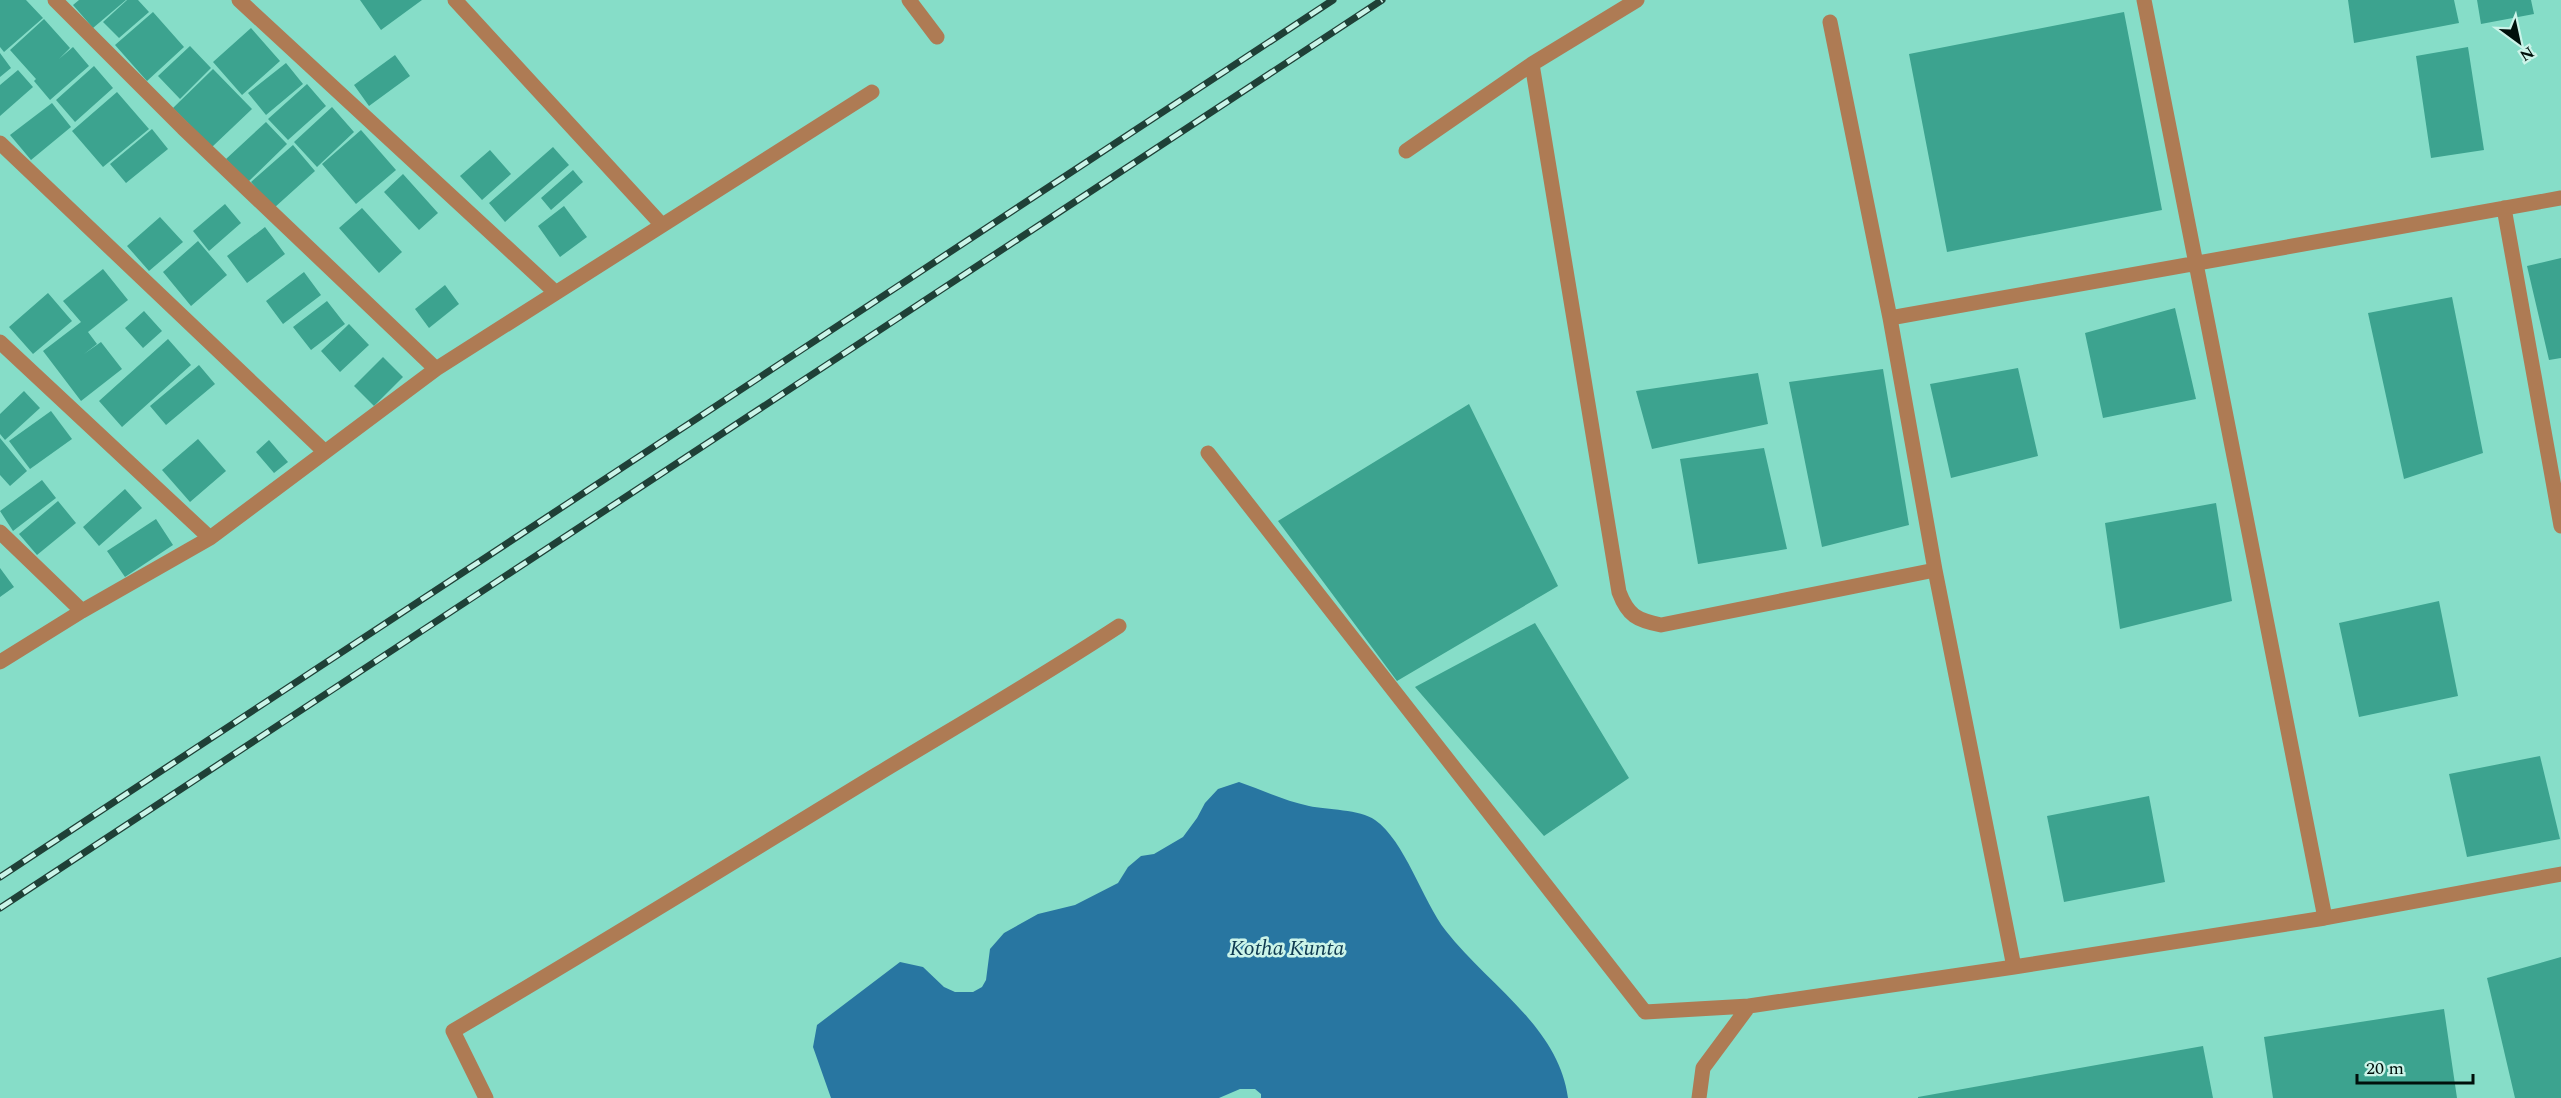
<svg xmlns="http://www.w3.org/2000/svg" width="2561" height="1098" font-family="Spectral,serif">
<style>
.water{fill:#2876a1}
.building{fill:#3ca38f}
.lines{fill:none;stroke-linecap:round;stroke-linejoin:round}
.minor{stroke:#ae7b54;stroke-width:15}
.rail-casing{stroke:#1f4037;stroke-width:7}
.rail{stroke:#cbf4e9;stroke-width:4.5;stroke-dasharray:14;stroke-linecap:butt}
.labels{text-anchor:middle;dominant-baseline:central;stroke-width:5;stroke-linejoin:round;paint-order:stroke}
.water-label{font-size:22px;font-style:italic;fill:#0f3a51;stroke:#cbf4e9}
</style>
<rect width="100%" height="100%" fill="#86ddc8"/>
<path class="water" d="M 1239,782 C 1262,790 1285,801 1309,806 C 1327,810 1360,809 1375,820 C 1405,841 1422,900 1446,931 C 1487,984 1559,1027 1568,1098 L 1261,1098 L 1261,1094 L 1255,1089 L 1240,1089 L 1219,1098 L 831,1098 L 813,1047 L 817,1025 L 900,962 L 923,967 L 944,987 L 955,992 L 973,992 L 982,987 L 986,980 L 990,949 L 1004,933 L 1038,914 L 1075,905 L 1118,883 L 1128,867 L 1141,856 L 1154,854 L 1183,837 L 1197,818 L 1205,803 L 1218,789 Z"/>
<path class="building" d="M 0,0 L 26,0 L 43,18 L 4,52 L 0,47 Z
M 79,0 L 126,0 L 93,28 L 73,5 Z
M 127,0 L 138,0 L 149,12 L 119,38 L 103,22 Z
M 360,0 L 422,0 L 381,30 Z
M 2348,0 L 2454,0 L 2459,23 L 2354,43 Z
M 2477,0 L 2531,0 L 2534,14 L 2481,24 Z
M 153,12 L 184,47 L 147,81 L 115,45 Z
M 2124,12 L 2162,210 L 1947,252 L 1909,54 Z
M 44,19 L 70,48 L 59,59 L 73,47 L 89,66 L 50,100 L 34,81 L 36,79 L 10,50 Z
M 251,28 L 280,61 L 242,95 L 213,62 Z
M 190,46 L 211,68 L 180,99 L 158,76 Z
M 2468,47 L 2484,150 L 2431,158 L 2416,56 Z
M 0,53 L 11,68 L 0,77 Z
M 395,55 L 410,76 L 369,106 L 354,85 Z
M 286,63 L 303,84 L 266,115 L 248,93 Z
M 94,66 L 113,88 L 75,122 L 56,100 Z
M 213,69 L 252,109 L 212,147 L 173,108 Z
M 18,70 L 33,87 L 0,116 L 0,85 Z
M 307,84 L 326,106 L 288,140 L 268,119 Z
M 117,92 L 149,129 L 103,167 L 72,131 Z
M 52,103 L 71,127 L 31,160 L 10,135 Z
M 332,107 L 354,132 L 317,167 L 294,142 Z
M 266,122 L 287,144 L 248,182 L 226,159 Z
M 152,129 L 168,149 L 126,183 L 110,164 Z
M 361,130 L 396,170 L 356,204 L 322,164 Z
M 293,145 L 315,171 L 274,208 L 251,182 Z
M 553,147 L 569,165 L 505,222 L 489,203 Z
M 490,150 L 511,174 L 482,200 L 460,176 Z
M 573,170 L 583,182 L 551,210 L 541,198 Z
M 403,174 L 438,213 L 419,230 L 384,192 Z
M 225,204 L 241,223 L 209,251 L 193,231 Z
M 564,206 L 587,237 L 560,257 L 538,226 Z
M 362,208 L 402,252 L 379,273 L 339,228 Z
M 160,217 L 183,242 L 149,271 L 127,246 Z
M 265,227 L 285,254 L 247,283 L 227,256 Z
M 198,241 L 227,275 L 191,306 L 163,272 Z
M 2561,258 L 2561,358 L 2549,360 L 2527,266 Z
M 103,269 L 128,300 L 88,332 L 97,344 L 84,354 L 101,342 L 122,369 L 81,401 L 43,351 L 81,322 L 63,301 Z
M 304,272 L 321,295 L 283,324 L 266,301 Z
M 445,285 L 459,304 L 429,328 L 415,309 Z
M 48,293 L 72,321 L 33,354 L 9,327 Z
M 2452,297 L 2483,453 L 2404,479 L 2368,313 Z
M 327,301 L 345,324 L 311,350 L 293,327 Z
M 2175,308 L 2196,399 L 2103,418 L 2085,333 Z
M 144,311 L 162,331 L 143,348 L 125,328 Z
M 349,324 L 369,345 L 340,372 L 321,351 Z
M 168,339 L 191,365 L 122,427 L 99,401 Z
M 383,357 L 403,377 L 374,406 L 354,386 Z
M 199,365 L 215,384 L 166,425 L 150,406 Z
M 2018,368 L 2038,456 L 1951,478 L 1930,384 Z
M 1883,369 L 1909,525 L 1822,547 L 1789,382 Z
M 1758,373 L 1768,424 L 1652,449 L 1636,391 Z
M 24,391 L 40,408 L 5,440 L 0,434 L 0,414 Z
M 1469,404 L 1558,586 L 1397,681 L 1278,521 Z
M 51,411 L 72,439 L 30,469 L 9,441 Z
M 0,438 L 27,471 L 10,486 L 0,475 Z
M 198,439 L 226,471 L 190,502 L 162,470 Z
M 269,440 L 288,462 L 274,473 L 256,452 Z
M 1764,448 L 1787,549 L 1698,564 L 1680,459 Z
M 42,480 L 56,498 L 13,531 L 0,511 Z
M 125,489 L 142,508 L 99,546 L 83,527 Z
M 58,501 L 76,523 L 37,555 L 19,534 Z
M 2216,503 L 2232,601 L 2120,629 L 2105,523 Z
M 156,519 L 173,545 L 125,577 L 107,551 Z
M 0,568 L 14,587 L 0,597 Z
M 2439,601 L 2458,696 L 2359,717 L 2339,623 Z
M 1535,623 L 1629,778 L 1544,836 L 1415,687 Z
M 2540,756 L 2560,839 L 2467,857 L 2449,774 Z
M 2149,796 L 2165,882 L 2064,902 L 2047,816 Z
M 2561,957 L 2561,1098 L 2515,1098 L 2487,978 Z
M 2444,1009 L 2457,1098 L 2273,1098 L 2264,1037 Z
M 2203,1046 L 2213,1098 L 1918,1098 L 1918,1097 Z"/>
<g class="lines">
<path class="minor" d="M 55,0 L 183,128 L 436,369
M 239,0 L 555,292
M 455,0 L 662,225
M 909,0 L 937,37
M 2144,0 L 2325,918
M 1830,22 L 1890,318 L 1935,570 L 2014,967
M 1532,64 L 1619,592 C 1628,616 1637,620 1661,625 L 1935,570
M 0,143 L 325,452
M 1406,151 L 1532,64 L 1637,0
M 2504,208 L 2561,526
M 1890,318 L 2561,198
M 0,342 L 210,538
M 1208,453 L 1645,1012 L 1749,1006 L 2014,967 L 2325,918 L 2561,874
M 0,532 L 82,611
M 0,662 L 82,611 L 210,538 L 436,369 L 872,92
M 486,1098 L 453,1031 C 595,948 735,861 876,775 C 957,726 1040,678 1119,626
M 1699,1098 L 1703,1068 L 1749,1006"/>
<g class="rail-casing">
<path id="rail" d="M 0,877 L 1333,0
M 0,908 L 1382,0"/>
</g>
<use href="#rail" class="rail"/>
</g>
<g class="labels">
<g class="water-label">
<text x="1287" y="948">Kotha Kunta</text>
</g>
</g>
<g transform="translate(2519 42) rotate(147)" stroke="#cbf4e9" stroke-width="4.5" paint-order="stroke">
<path d="M0-4.5L10 22L0 15L-10 22Z" fill="#00100b"/>
<text y="-9" font-size="16" font-weight="bold" text-anchor="middle" fill="#00100b">N</text>
</g>
<path d="M2357 1074v9h116v-9" fill="none" stroke="#00100b" stroke-width="3"/>
<text x="2366" y="1074" font-size="18" fill="#00100b" stroke="#cbf4e9" stroke-width="4.5" paint-order="stroke">20 m</text>
</svg>
